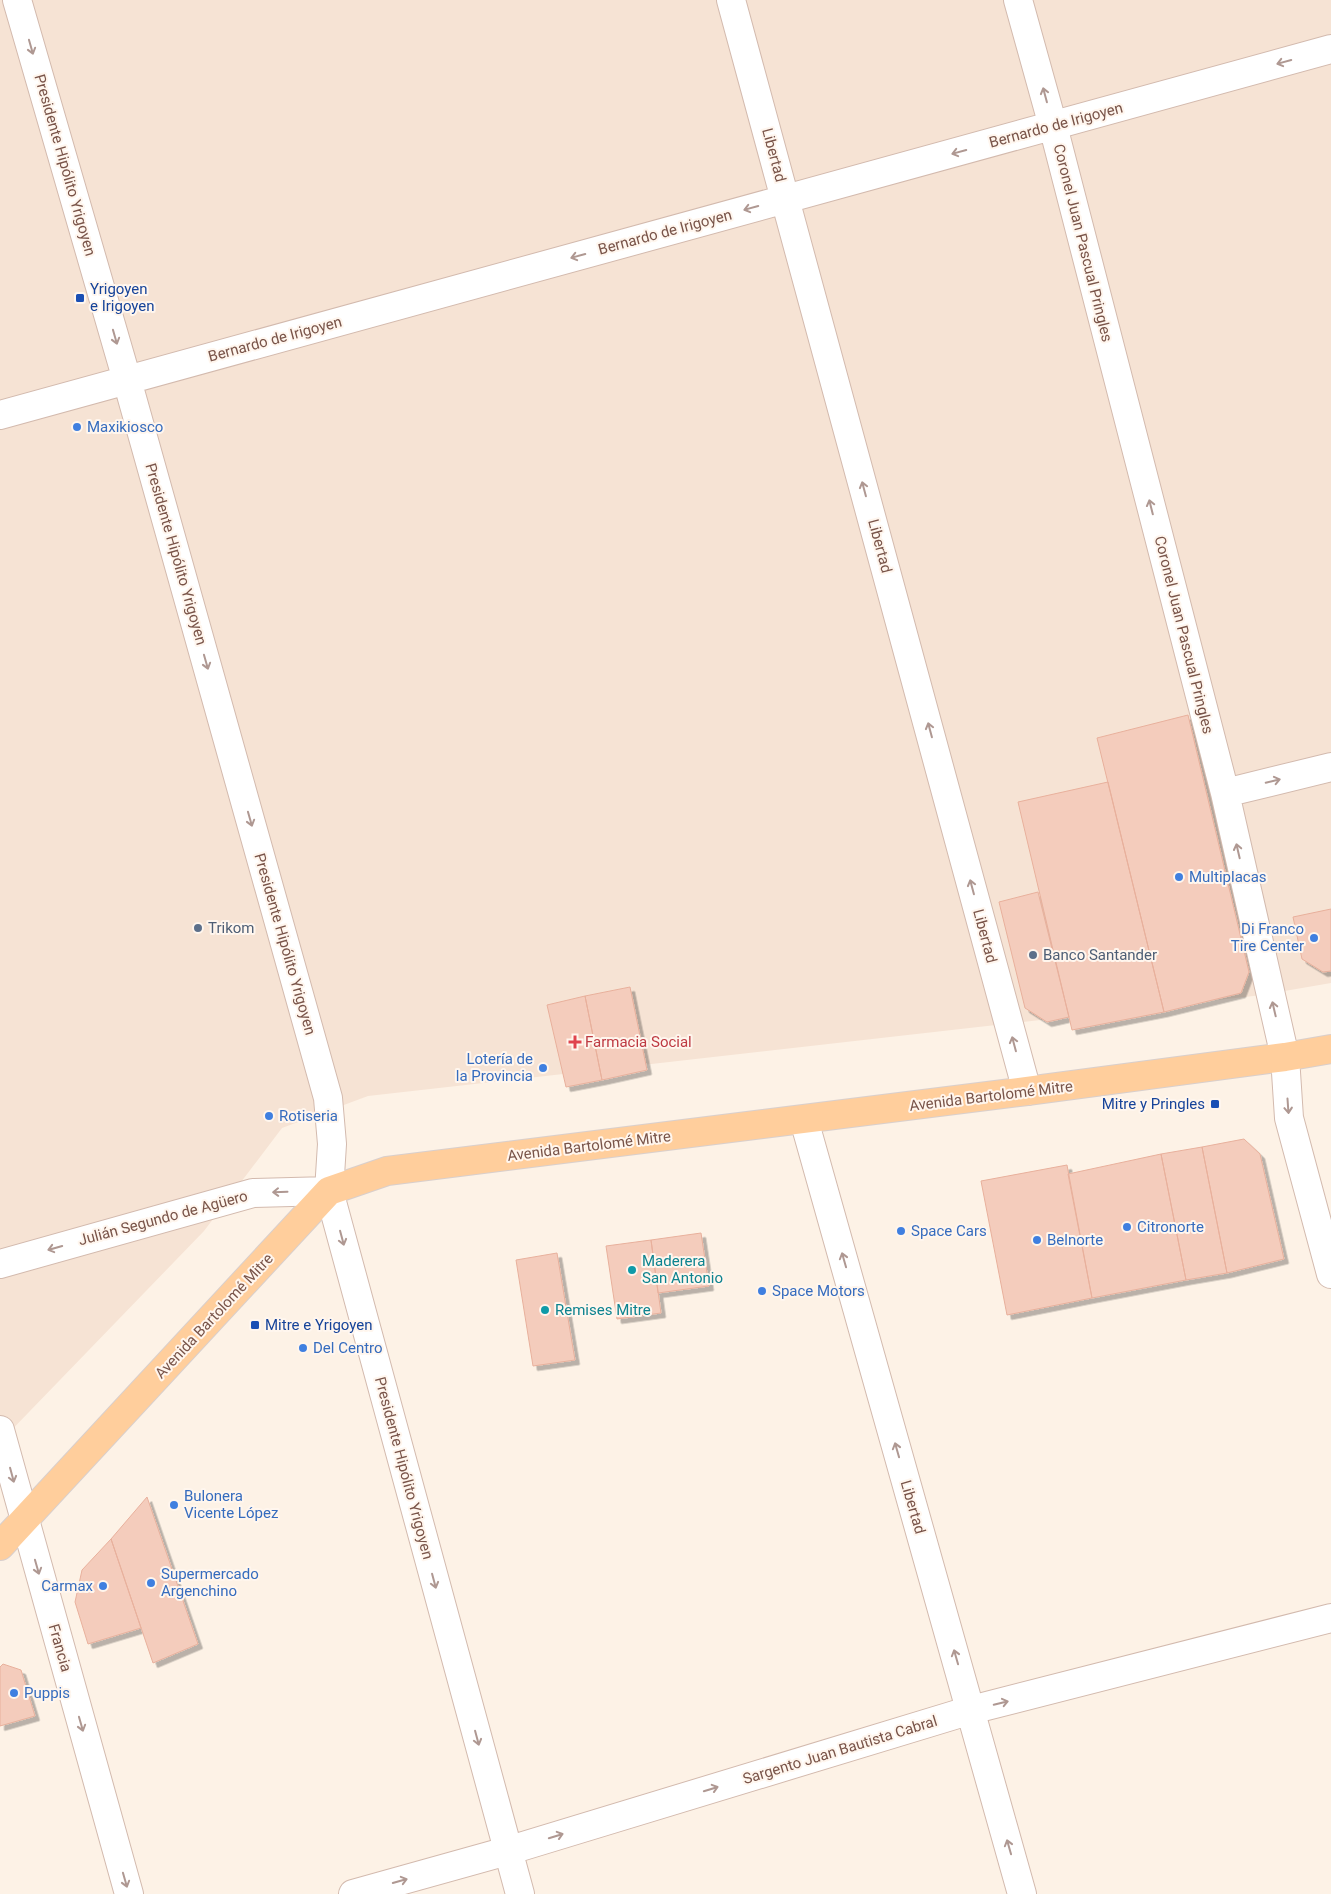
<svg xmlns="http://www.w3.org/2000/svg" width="1331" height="1894" font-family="Roboto,sans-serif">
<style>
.residential{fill:#f6e3d4}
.building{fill:#f4ccbc;stroke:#e8b09c;filter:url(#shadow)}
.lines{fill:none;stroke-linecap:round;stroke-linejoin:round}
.minor-casing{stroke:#d3baae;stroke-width:30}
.major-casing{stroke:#d9cfcc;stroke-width:30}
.minor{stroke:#fff;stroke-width:28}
.major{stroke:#ffce9c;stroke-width:28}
.oneway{stroke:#af9892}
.transit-dot{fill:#1a4fb4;stroke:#fff6ee;stroke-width:2}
.shop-dot{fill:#3f7fe0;stroke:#fff6ee;stroke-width:2}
.service-dot{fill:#5c6f8a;stroke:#fff6ee;stroke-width:2}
.health-dot{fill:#e0444e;stroke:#fff6ee;stroke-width:2}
.culture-dot{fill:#0f9aa8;stroke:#fff6ee;stroke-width:2}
.labels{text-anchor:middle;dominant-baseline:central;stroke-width:4;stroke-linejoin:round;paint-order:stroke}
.street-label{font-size:15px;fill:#795449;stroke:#fff6ee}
.transit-label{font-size:15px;fill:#164399;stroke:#fff6ee;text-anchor:start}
.shop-label{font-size:15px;fill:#366cbe;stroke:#fff6ee;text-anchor:start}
.service-label{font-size:15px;fill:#4e5e75;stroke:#fff6ee;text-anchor:start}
.health-label{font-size:15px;fill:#be3a42;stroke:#fff6ee;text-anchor:start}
.culture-label{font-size:15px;fill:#0d838f;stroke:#fff6ee;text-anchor:start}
</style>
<defs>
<filter id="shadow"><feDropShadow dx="4.5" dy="4.5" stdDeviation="0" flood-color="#0004"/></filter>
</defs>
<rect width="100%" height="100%" fill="#fdf2e6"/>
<path class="residential" d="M 0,0 L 1331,0 L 1331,983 L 1262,995 L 368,1096 L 282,1128 L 204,1231 L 0,1442 Z"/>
<path class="building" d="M 1188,715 L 1249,972 L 1241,993 L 1164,1012 L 1097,738 Z
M 1108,782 L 1164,1012 L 1072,1030 L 1018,802 Z
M 1038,892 L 1069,1017 L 1047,1022 L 1025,1008 L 999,902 Z
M 1331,909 L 1331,971 L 1323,972 L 1302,959 L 1293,917 Z
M 630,987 L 647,1070 L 602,1080 L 585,996 Z
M 585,996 L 602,1080 L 566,1087 L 547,1005 Z
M 1244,1139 L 1260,1154 L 1284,1259 L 1227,1273 L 1202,1147 Z
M 1202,1147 L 1227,1273 L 1186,1280 L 1161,1154 Z
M 1161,1154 L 1186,1280 L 1092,1298 L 1068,1174 Z
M 1067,1165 L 1092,1298 L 1007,1315 L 981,1181 Z
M 701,1233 L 709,1286 L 658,1293 L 651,1240 Z
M 651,1240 L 661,1313 L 617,1319 L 606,1246 Z
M 557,1253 L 575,1360 L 533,1366 L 516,1260 Z
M 147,1497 L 198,1644 L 153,1663 L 111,1539 Z
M 111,1539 L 141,1628 L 88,1644 L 75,1602 L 82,1570 Z
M 3,1664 L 21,1670 L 35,1716 L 0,1726 L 0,1667 Z"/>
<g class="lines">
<g class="minor-casing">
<path id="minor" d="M 17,0 L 127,380 L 328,1098 L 332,1144 L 329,1191 L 520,1894
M 731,0 L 1027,1091
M 1018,0 L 1053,126 L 1225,793 L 1285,1057 L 1289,1118 L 1331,1274
M 0,415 L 1331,49
M 1225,793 L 1331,767
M 804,1120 L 1022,1894
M 0,1264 L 253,1193 L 329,1191
M 0,1430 L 129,1894
M 353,1894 L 507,1851 L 971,1710 L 1331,1618"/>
</g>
<g class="major-casing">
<path id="major" d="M 0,1546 L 329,1191 L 387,1171 L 1027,1091 L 1285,1057 L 1331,1049"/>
</g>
<use href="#minor" class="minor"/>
<use href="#major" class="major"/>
</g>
<defs><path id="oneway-shaft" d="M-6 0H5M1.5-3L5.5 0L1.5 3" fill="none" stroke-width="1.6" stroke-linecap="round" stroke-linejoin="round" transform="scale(1.25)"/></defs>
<g class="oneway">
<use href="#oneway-shaft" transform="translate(31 47) rotate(74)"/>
<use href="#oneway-shaft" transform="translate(1284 62) rotate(165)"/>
<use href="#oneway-shaft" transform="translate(1045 95) rotate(-105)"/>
<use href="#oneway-shaft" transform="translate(959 152) rotate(165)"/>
<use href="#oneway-shaft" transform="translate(751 208) rotate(165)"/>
<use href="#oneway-shaft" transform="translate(578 256) rotate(165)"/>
<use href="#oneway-shaft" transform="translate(115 337) rotate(74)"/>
<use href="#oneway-shaft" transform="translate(864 489) rotate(-105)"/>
<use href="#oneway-shaft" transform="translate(1151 507) rotate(-104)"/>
<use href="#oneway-shaft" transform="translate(206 662) rotate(74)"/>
<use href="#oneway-shaft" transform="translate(930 730) rotate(-105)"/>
<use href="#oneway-shaft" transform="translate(1273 781) rotate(-14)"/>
<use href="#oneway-shaft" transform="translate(250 819) rotate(74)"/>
<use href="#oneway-shaft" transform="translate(1238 851) rotate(-103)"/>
<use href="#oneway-shaft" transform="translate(972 887) rotate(-105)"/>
<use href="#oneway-shaft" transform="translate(1274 1009) rotate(-103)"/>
<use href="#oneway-shaft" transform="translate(1014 1044) rotate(-105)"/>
<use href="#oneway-shaft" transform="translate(1288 1106) rotate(86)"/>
<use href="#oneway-shaft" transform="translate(280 1192) rotate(178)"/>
<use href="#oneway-shaft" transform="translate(342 1238) rotate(75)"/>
<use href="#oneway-shaft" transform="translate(55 1248) rotate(164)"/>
<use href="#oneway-shaft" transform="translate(844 1260) rotate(-106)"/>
<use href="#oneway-shaft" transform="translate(897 1450) rotate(-106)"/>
<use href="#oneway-shaft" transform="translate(12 1475) rotate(75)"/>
<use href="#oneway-shaft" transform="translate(37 1567) rotate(74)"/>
<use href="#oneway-shaft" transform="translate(434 1581) rotate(75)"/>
<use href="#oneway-shaft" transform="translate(956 1657) rotate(-106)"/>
<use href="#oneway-shaft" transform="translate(1001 1703) rotate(-14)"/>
<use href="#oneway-shaft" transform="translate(81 1724) rotate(74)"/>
<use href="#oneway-shaft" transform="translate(477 1738) rotate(75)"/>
<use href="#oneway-shaft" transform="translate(711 1789) rotate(-17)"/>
<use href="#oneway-shaft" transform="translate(556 1836) rotate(-17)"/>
<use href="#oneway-shaft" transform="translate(1009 1847) rotate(-106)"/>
<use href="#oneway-shaft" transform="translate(125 1880) rotate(74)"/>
<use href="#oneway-shaft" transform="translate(400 1881) rotate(-16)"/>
</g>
<g class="transit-dot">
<rect x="75" y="293" width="10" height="10" rx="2.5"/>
<rect x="1210" y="1099" width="10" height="10" rx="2.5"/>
<rect x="250" y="1320" width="10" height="10" rx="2.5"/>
</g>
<g class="shop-dot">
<circle cx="77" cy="427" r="5"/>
<circle cx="1179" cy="877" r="5"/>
<circle cx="1314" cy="938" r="5"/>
<circle cx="543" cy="1068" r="5"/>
<circle cx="269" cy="1116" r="5"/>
<circle cx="1127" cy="1227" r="5"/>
<circle cx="901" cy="1231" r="5"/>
<circle cx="1037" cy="1240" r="5"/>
<circle cx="762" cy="1291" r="5"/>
<circle cx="303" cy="1348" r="5"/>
<circle cx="174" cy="1505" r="5"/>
<circle cx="151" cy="1583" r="5"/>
<circle cx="103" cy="1586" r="5"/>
<circle cx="14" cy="1693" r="5"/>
</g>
<g class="service-dot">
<circle cx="198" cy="928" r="5"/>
<circle cx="1033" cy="955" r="5"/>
</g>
<path class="health-dot" d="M572.5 1034.5h5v5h5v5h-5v5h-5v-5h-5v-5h5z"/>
<g class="culture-dot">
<circle cx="632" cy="1270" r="5"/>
<circle cx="545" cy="1310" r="5"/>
</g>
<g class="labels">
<g class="street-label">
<text transform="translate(1056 125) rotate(-15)">Bernardo de Irigoyen</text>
<text transform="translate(774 155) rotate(75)">Libertad</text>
<text transform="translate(65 165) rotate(74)">Presidente Hipólito Yrigoyen</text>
<text transform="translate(665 232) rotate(-15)">Bernardo de Irigoyen</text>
<text transform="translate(1083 243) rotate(76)">Coronel Juan Pascual Pringles</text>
<text transform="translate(275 339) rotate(-15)">Bernardo de Irigoyen</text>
<text transform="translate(880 546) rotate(75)">Libertad</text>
<text transform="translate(176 554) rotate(74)">Presidente Hipólito Yrigoyen</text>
<text transform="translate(1184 635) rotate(76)">Coronel Juan Pascual Pringles</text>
<text transform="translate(985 936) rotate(75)">Libertad</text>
<text transform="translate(285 944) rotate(74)">Presidente Hipólito Yrigoyen</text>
<text transform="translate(991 1096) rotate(-7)">Avenida Bartolomé Mitre</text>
<text transform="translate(589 1146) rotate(-7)">Avenida Bartolomé Mitre</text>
<text transform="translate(163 1218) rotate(-15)">Julián Segundo de Agüero</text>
<text transform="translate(214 1316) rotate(-47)">Avenida Bartolomé Mitre</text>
<text transform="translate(404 1468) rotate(75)">Presidente Hipólito Yrigoyen</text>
<text transform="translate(913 1507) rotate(74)">Libertad</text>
<text transform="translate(60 1648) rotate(74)">Francia</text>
<text transform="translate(840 1750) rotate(-17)">Sargento Juan Bautista Cabral</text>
</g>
<g class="transit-label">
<text x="90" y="289">Yrigoyen<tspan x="90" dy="17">e Irigoyen</tspan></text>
<text x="1205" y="1104" text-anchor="end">Mitre y Pringles</text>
<text x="265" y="1325">Mitre e Yrigoyen</text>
</g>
<g class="shop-label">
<text x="87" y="427">Maxikiosco</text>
<text x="1189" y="877">Multiplacas</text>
<text x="1304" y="929" text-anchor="end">Di Franco<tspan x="1304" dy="17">Tire Center</tspan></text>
<text x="533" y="1059" text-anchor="end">Lotería de<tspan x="533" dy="17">la Provincia</tspan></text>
<text x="279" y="1116">Rotiseria</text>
<text x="1137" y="1227">Citronorte</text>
<text x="911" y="1231">Space Cars</text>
<text x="1047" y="1240">Belnorte</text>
<text x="772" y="1291">Space Motors</text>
<text x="313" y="1348">Del Centro</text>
<text x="184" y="1496">Bulonera<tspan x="184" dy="17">Vicente López</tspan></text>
<text x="161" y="1574">Supermercado<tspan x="161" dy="17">Argenchino</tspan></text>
<text x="93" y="1586" text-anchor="end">Carmax</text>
<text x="24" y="1693">Puppis</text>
</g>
<g class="service-label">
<text x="208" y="928">Trikom</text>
<text x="1043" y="955">Banco Santander</text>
</g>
<g class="health-label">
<text x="585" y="1042">Farmacia Social</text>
</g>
<g class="culture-label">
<text x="642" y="1261">Maderera<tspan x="642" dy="17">San Antonio</tspan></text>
<text x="555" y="1310">Remises Mitre</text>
</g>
</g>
</svg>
